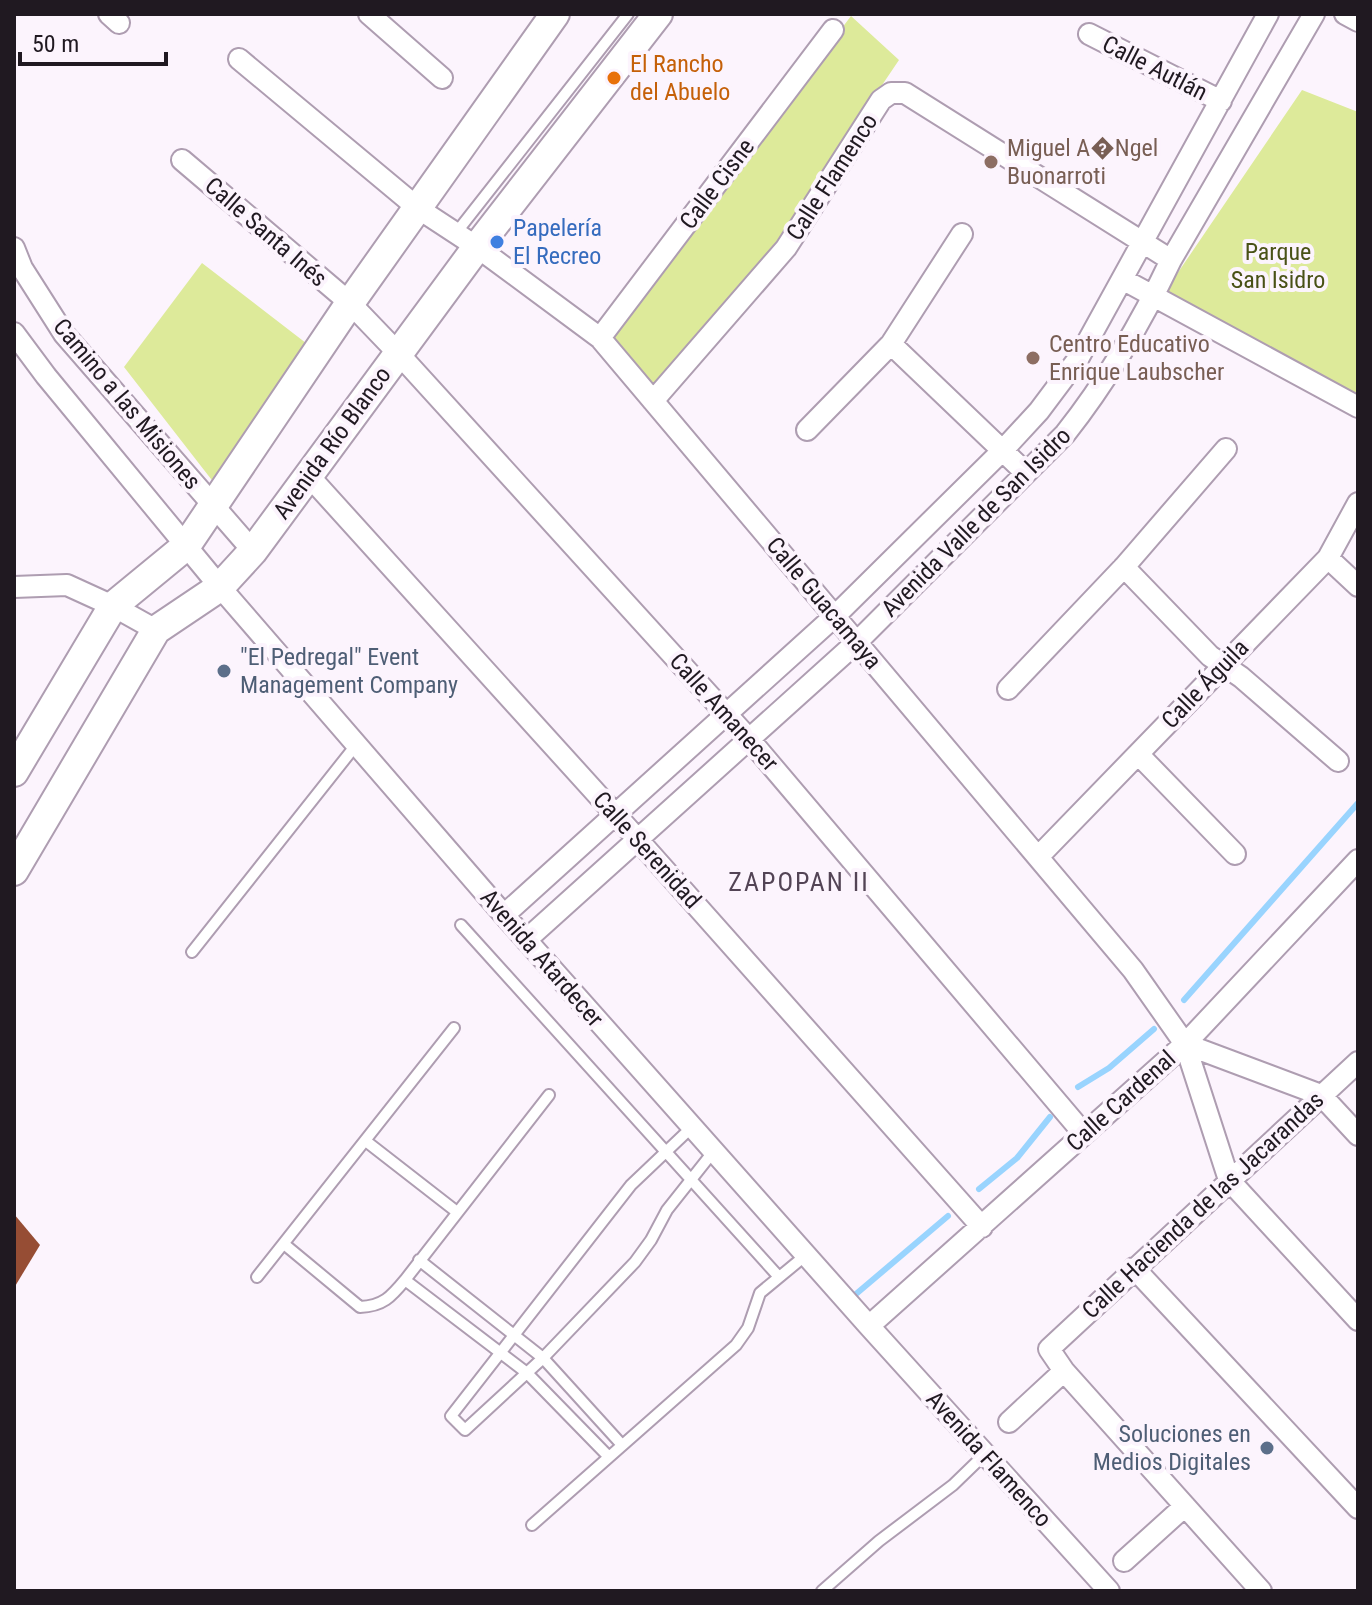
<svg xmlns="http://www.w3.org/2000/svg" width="1372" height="1605" font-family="'Roboto Condensed',sans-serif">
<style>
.green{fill:#ddea9a}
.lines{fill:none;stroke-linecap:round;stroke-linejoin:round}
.stream{stroke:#99d4fe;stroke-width:6}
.building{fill:#964d34}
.lane-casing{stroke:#ae9db1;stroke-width:14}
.street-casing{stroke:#ae9db1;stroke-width:24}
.secondary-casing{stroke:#ae9db1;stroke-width:32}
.lane{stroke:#fff;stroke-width:10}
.street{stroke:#fff;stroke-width:20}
.secondary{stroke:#fff;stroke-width:28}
.food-dot{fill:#e8710a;stroke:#fcf4fd;stroke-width:3}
.education-dot{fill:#8d6e63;stroke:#fcf4fd;stroke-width:3}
.shop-dot{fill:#3f7fe0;stroke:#fcf4fd;stroke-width:3}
.service-dot{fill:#5c6f8a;stroke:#fcf4fd;stroke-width:3}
.labels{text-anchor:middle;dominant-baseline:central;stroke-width:8;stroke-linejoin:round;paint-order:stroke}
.food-label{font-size:24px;fill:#c56008;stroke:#fcf4fd;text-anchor:start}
.street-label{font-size:24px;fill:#201921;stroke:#fcf4fd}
.education-label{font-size:24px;fill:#785e54;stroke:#fcf4fd;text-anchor:start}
.shop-label{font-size:24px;fill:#366cbe;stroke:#fcf4fd;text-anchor:start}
.park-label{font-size:24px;fill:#495116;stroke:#fcf4fd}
.service-label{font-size:24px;fill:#4e5e75;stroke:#fcf4fd;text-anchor:start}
.neighbourhood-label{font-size:26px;letter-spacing:2px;fill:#534455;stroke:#fcf4fd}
</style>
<rect width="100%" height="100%" fill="#fcf4fd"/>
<path class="green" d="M 851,16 L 899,60 L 776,242 L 656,391 L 609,338 Z
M 1302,90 L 1358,112 L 1358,397 L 1162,296 Z
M 202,263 L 315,350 L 218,488 L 124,367 Z"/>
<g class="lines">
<path class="stream" d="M 1184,1000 L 1358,803
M 1078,1087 L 1109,1068 L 1154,1029
M 979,1189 L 1017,1158 L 1050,1117
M 856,1294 L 948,1216"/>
</g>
<path class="building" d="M 14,1214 L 40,1245 L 14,1288 Z"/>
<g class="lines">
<g class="lane-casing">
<path id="lane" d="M 456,233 L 628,14
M 461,925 L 779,1277
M 192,952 L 356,745
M 692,1127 L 631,1185 L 451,1416 L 465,1430 L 543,1358 L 635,1262 L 651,1240 L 667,1210 L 713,1152
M 367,1142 L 457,1212
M 284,1244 L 360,1307 C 383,1306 391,1297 405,1280 L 549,1095
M 419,1260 L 543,1358 L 622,1445
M 257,1277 L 454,1028
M 405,1280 L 527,1373 L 609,1457
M 532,1525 L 736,1345 L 748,1328 L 760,1293 L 806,1255
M 822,1591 L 879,1541 L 953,1485 L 985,1454"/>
</g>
<g class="street-casing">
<path id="street" d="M 109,14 L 119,23
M 369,14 L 442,78
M 1345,14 L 1358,21
M 1089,34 L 1221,101
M 239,59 L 419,209 L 477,247 L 600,338 L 1133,970 L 1185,1044 L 1229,1180 L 1358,1320
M 182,160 L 350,303 L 398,353 L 749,739 L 1084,1134
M 14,248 L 22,268 L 64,334 L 253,551
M 1122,279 L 1358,407
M 14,333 L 46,376 L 220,587 L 504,915 L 869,1326 L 1109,1591
M 600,338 L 833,30
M 891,344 L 1026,473
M 653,401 L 786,248 L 881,100 L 891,93 L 905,93 L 1171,260
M 807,430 L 891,344 L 962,234
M 309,476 L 615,814 L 982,1227
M 1328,558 L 1358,586
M 1124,567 L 1210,656 L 1241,677 L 1338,761
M 14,587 L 67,585 L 113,606 L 156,630
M 1008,689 L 1124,567 L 1226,449
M 1138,754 L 1235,854
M 1039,856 L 1328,558 L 1358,503
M 504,915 L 835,616 L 1003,450 L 1039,411 L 1078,359 L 1268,14
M 526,940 L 857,642 L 1065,434 C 1107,381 1142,321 1171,260 L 1314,14
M 1185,1044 L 1321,1095 L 1358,1135
M 1134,1268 L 1358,1508
M 869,1326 L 1185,1044 L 1358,860
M 1009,1422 L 1064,1371
M 1124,1561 L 1185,1506
M 1261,1591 L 1064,1371 L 1049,1349 L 1358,1062"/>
</g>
<g class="secondary-casing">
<path id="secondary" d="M 14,772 L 113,606 L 186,546 L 350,303 L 555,14
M 14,871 L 156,630 L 220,587 L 253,551 L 477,247 L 658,14"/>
</g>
<use href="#lane" class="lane"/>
<use href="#street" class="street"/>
<use href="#secondary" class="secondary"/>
</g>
<circle class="food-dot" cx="614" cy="78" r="8"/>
<g class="education-dot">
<circle cx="991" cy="162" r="8"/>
<circle cx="1033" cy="358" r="8"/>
</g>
<circle class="shop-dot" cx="497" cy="242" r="8"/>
<g class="service-dot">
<circle cx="224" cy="671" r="8"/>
<circle cx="1267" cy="1448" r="8"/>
</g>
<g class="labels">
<g class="food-label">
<text x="630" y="64">El Rancho<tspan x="630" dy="28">del Abuelo</tspan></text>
</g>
<g class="street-label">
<text transform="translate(1155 68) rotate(27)">Calle Autlán</text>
<text transform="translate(832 177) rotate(-57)">Calle Flamenco</text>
<text transform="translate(717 184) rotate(-53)">Calle Cisne</text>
<text transform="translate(266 232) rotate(41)">Calle Santa Inés</text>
<text transform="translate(127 404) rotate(50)">Camino a las Misiones</text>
<text transform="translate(332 443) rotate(-54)">Avenida Río Blanco</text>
<text transform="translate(976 522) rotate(-45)">Avenida Valle de San Isidro</text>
<text transform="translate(824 603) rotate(50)">Calle Guacamaya</text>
<text transform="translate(1205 684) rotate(-46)">Calle Águila</text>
<text transform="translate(724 712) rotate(48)">Calle Amanecer</text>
<text transform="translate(647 850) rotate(48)">Calle Serenidad</text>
<text transform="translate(542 958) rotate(49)">Avenida Atardecer</text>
<text transform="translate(1121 1101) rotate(-42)">Calle Cardenal</text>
<text transform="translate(1203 1205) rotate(-43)">Calle Hacienda de las Jacarandas</text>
<text transform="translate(989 1459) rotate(48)">Avenida Flamenco</text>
</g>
<g class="education-label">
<text x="1007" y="148">Miguel A�Ngel<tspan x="1007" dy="28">Buonarroti</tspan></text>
<text x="1049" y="344">Centro Educativo<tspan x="1049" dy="28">Enrique Laubscher</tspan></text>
</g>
<g class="shop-label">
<text x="513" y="228">Papelería<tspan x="513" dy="28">El Recreo</tspan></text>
</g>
<g class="park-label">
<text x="1278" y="252">Parque<tspan x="1278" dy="28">San Isidro</tspan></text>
</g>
<g class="service-label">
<text x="240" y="657">"El Pedregal" Event<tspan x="240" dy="28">Management Company</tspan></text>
<text x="1251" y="1434" text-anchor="end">Soluciones en<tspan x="1251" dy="28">Medios Digitales</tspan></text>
</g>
<g class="neighbourhood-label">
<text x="799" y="882">ZAPOPAN II</text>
</g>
</g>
<rect width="1372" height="1605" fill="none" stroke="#201921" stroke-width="32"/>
<path d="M20 52v12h146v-12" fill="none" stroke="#201921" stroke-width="4"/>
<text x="32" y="52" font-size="24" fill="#201921" stroke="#fcf4fd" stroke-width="6" paint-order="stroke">50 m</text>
</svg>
